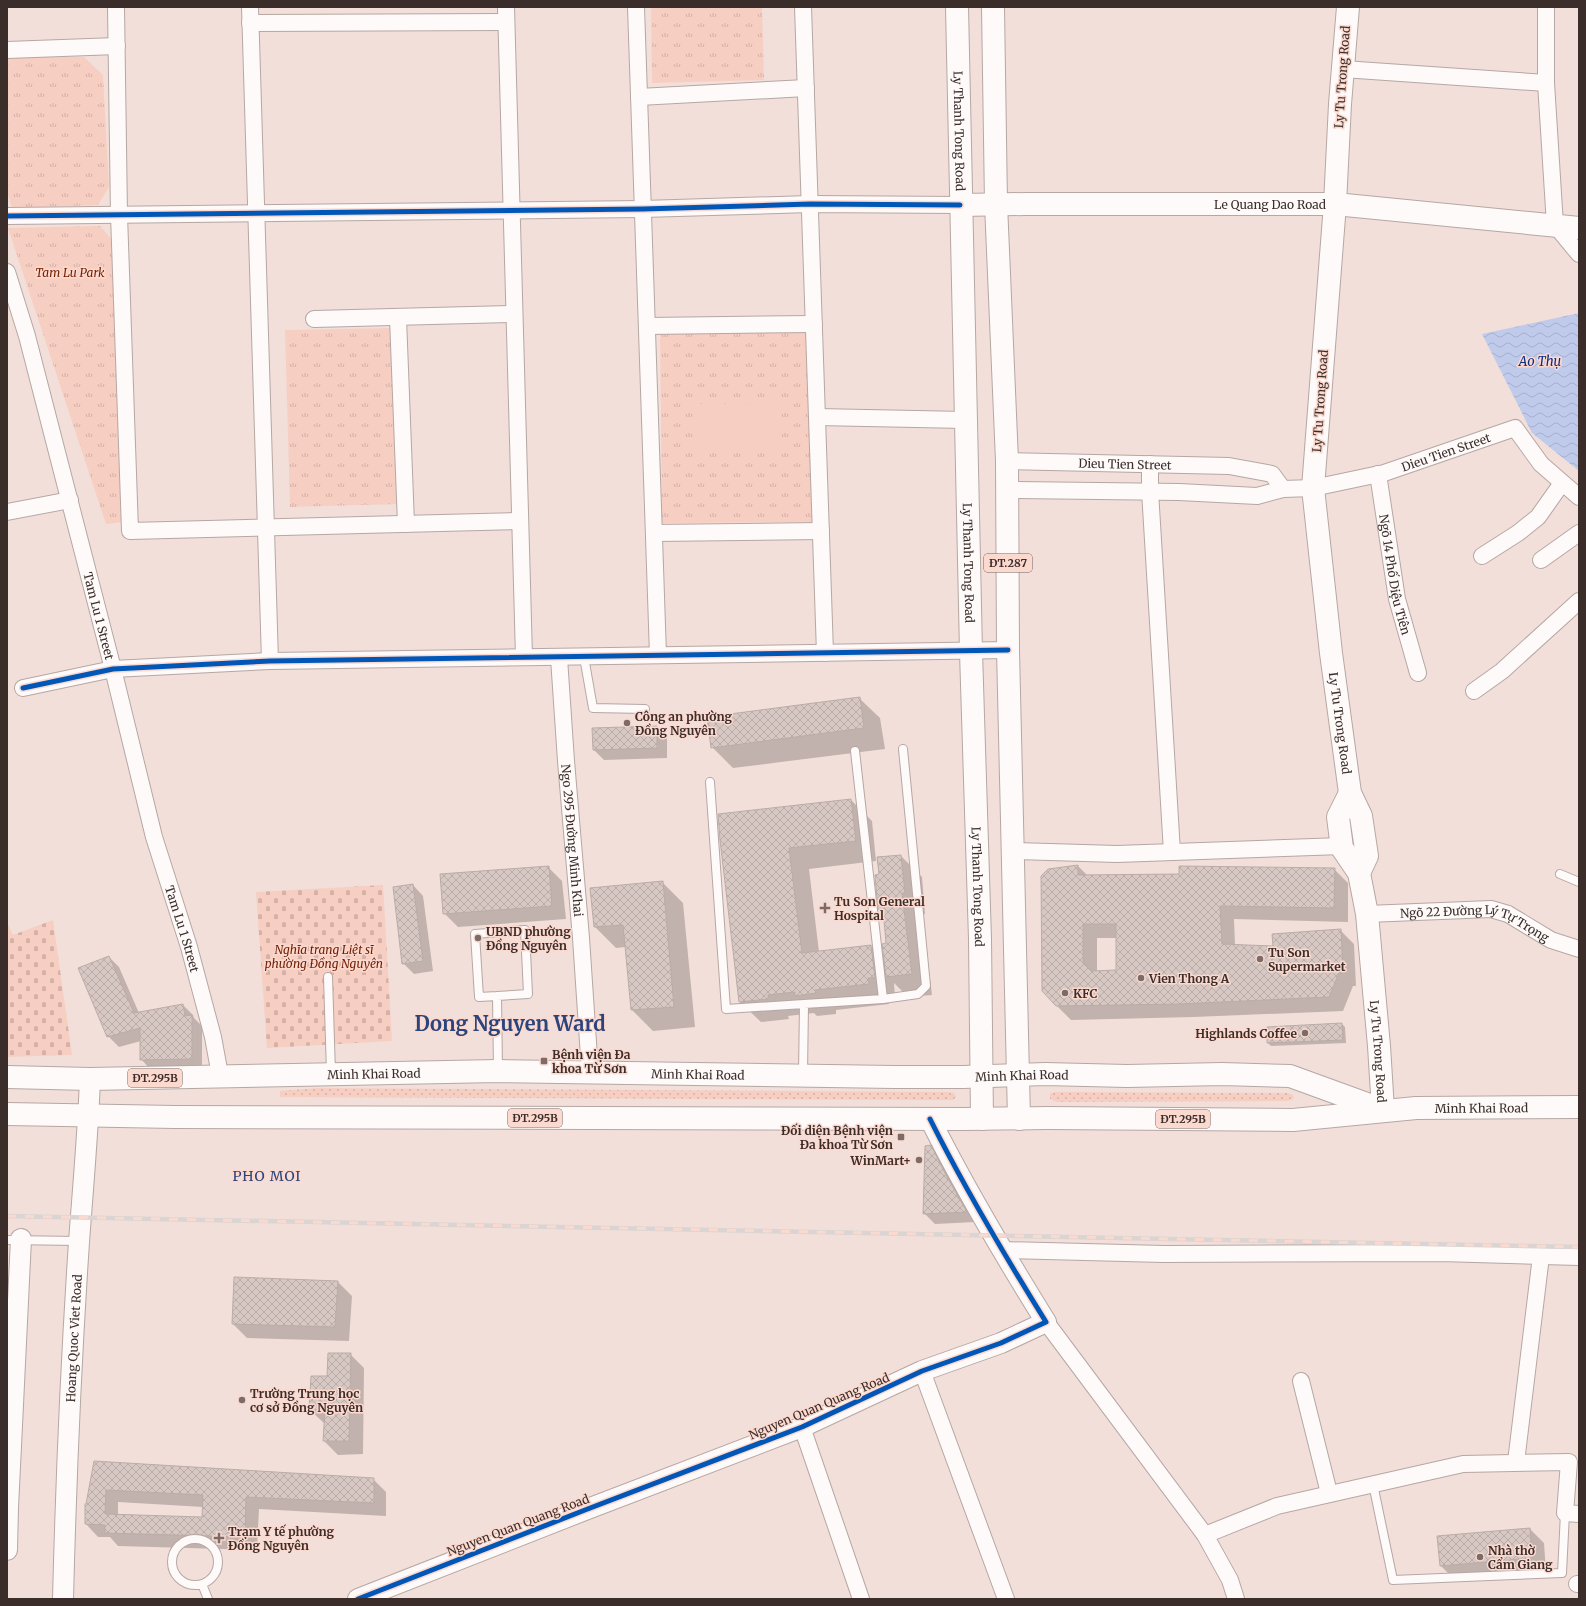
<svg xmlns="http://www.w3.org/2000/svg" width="1586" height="1606" font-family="Merriweather,serif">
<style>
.grass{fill:url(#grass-dots)}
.cemetery{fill:url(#cemetery-stones)}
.park{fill:url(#park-tufts)}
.garden{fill:#f7cec2}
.water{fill:url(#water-waves)}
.shadow{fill:#0003;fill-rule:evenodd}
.building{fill:url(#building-cross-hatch);stroke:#bbaca8;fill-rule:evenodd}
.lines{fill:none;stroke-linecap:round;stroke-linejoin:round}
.service-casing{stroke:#b6a7a3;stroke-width:10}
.minor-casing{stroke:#b6a7a3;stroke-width:18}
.tertiary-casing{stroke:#b6a7a3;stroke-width:22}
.secondary-casing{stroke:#b6a7a3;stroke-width:24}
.primary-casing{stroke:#b6a7a3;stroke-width:24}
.service{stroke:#fdfaf9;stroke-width:8}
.minor{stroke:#fdfaf9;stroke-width:16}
.tertiary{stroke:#fdfaf9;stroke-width:20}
.secondary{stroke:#fdfaf9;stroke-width:22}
.primary{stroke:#fdfaf9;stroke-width:22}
.rail-casing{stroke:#dad4d2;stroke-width:4.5}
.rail{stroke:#fcd9cf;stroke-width:3;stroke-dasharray:9;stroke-linecap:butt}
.cycleway-casing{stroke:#fcd9cf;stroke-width:8}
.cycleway{stroke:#0057b8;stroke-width:5}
.poi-dot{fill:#7b6c68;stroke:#fcd9cf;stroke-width:1.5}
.labels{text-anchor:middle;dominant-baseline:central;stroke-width:3;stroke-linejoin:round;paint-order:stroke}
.shield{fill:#fcd9cf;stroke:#75615c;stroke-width:1}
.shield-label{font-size:11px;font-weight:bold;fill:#3b2e2a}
.street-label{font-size:12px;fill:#3b2e2a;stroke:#fcd9cf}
.park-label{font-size:12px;font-style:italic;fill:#711d00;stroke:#fcd9cf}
.poi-label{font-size:12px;font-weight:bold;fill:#3b2e2a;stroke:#fcd9cf;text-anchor:start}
.water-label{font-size:13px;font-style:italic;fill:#0a2c85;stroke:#fcd9cf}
.quarter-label{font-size:14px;letter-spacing:1px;fill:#2a447c;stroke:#fcd9cf}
.town-label{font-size:20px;font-weight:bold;fill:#2a447c;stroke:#fcd9cf}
</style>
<defs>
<pattern id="grass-dots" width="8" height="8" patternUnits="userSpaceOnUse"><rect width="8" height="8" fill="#f7cec2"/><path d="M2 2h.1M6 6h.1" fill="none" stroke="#d5b1a7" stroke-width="1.8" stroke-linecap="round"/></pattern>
<pattern id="cemetery-stones" width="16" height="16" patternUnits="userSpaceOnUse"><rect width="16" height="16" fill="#f7cec2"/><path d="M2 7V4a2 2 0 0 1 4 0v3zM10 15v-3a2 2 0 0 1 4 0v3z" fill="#d5b1a7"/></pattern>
<pattern id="park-tufts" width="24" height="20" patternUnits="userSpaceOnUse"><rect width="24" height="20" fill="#f7cec2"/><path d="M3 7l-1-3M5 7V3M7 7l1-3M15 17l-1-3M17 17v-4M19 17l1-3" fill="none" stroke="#d5b1a7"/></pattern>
<pattern id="water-waves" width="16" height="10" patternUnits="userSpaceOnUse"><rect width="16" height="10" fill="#c0cbec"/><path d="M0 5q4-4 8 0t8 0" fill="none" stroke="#a6afcb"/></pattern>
<pattern id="building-cross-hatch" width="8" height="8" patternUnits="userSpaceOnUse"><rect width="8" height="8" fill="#d7c8c4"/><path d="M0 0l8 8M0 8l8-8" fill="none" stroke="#b9aca9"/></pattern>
</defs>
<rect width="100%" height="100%" fill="#f2dfda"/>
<path class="grass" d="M 318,1088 L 947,1092 L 954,1093 L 956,1097 L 953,1100 L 280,1097 L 280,1091 Z
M 1054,1092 L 1287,1093 L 1293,1095 L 1294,1097 L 1292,1100 L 1287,1101 L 1057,1102 L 1050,1099 L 1050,1094 Z"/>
<path class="cemetery" d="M 383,885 L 392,1041 L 267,1048 L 256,892 Z
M 53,920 L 72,1055 L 7,1057 L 7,922 L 13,935 Z"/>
<path class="park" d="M 651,7 L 762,7 L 764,80 L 652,83 Z
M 7,57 L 84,57 L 103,75 L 109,187 L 98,205 L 12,208 L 7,192 Z
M 100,226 L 114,242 L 123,522 L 106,524 L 8,228 Z
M 392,328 L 398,504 L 290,507 L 285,330 Z
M 660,333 L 810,333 L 812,522 L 662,523 Z"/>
<path class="garden" d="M 781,403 L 782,448 L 694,450 L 693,404 Z"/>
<path class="water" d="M 1579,313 L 1579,471 L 1532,433 L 1482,334 Z"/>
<path class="shadow" d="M 859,698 L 880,718 L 885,749 L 733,768 L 712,747 Z
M 656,727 L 667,738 L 667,758 L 604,760 L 594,750 L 593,729 Z
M 851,800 L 872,821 L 876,861 L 809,869 L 819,952 L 871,946 L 885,960 L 887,944 L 884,914 L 879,909 L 880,875 L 901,856 L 922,877 L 925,914 L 922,914 L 932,995 L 908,997 L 894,983 L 895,998 L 888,999 L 889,1004 L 836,1010 L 836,1014 L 817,1016 L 814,1013 L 788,1016 L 789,1019 L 761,1022 L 740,1002 L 721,840 Z
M 1078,866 L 1088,876 L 1180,875 L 1334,869 L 1348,883 L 1348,922 L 1234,919 L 1235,946 L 1274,947 L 1340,930 L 1354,944 L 1356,986 L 1353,986 L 1343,1011 L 1194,1017 L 1071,1020 L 1057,1006 ZM 1097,938 L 1117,938 L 1117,971 L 1097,972 Z
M 548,867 L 562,881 L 566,919 L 458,927 L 444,913 Z
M 662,882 L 683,903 L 695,1027 L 653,1031 L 632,1010 L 626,947 L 616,948 L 595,927 L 591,889 Z
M 413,885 L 423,896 L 433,971 L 414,974 L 403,963 Z
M 109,957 L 119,967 L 139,1013 L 183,1005 L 193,1015 L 194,1018 L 202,1026 L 202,1069 L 151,1070 L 141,1059 L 141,1041 L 119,1047 L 108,1036 Z
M 1342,1024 L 1345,1027 L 1346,1043 L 1271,1046 L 1268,1043 Z
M 930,1146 L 941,1157 L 976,1222 L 935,1224 L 924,1213 Z
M 338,1282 L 352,1296 L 349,1341 L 247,1338 L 233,1324 Z
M 350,1354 L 364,1368 L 363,1454 L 338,1455 L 324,1441 L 325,1424 L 310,1410 Z
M 95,1462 L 373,1479 L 386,1492 L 386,1516 L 259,1509 L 257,1550 L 118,1546 L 110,1537 L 98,1537 L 86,1524 ZM 118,1502 L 203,1507 L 203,1518 L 118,1516 Z
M 1530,1529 L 1544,1543 L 1546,1572 L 1455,1580 L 1441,1566 Z"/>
<path class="building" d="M 860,697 L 864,728 L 711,748 L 707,717 Z
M 657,726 L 657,748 L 593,750 L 592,728 Z
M 851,799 L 856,841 L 789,848 L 802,953 L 871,945 L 875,978 L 868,978 L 869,984 L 815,990 L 816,993 L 795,996 L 795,992 L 768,995 L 768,999 L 739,1002 L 720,840 L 718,814 Z
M 901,855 L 905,893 L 902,893 L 912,974 L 886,977 L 882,944 L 886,943 L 883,909 L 878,910 L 875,875 L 879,874 L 877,857 Z
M 1078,865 L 1078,875 L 1179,874 L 1179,866 L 1335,868 L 1334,908 L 1220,906 L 1222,944 L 1273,946 L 1272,934 L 1341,929 L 1343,973 L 1339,973 L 1329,997 L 1180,1004 L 1056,1006 L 1042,991 L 1041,876 L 1048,869 ZM 1083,924 L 1116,924 L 1116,970 L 1092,971 L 1083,962 Z
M 549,866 L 552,906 L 443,914 L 440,874 Z
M 663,881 L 674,1007 L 631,1010 L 623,925 L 594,927 L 590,888 Z
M 413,884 L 423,961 L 402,964 L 393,887 Z
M 109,956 L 134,1013 L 183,1004 L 185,1016 L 192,1015 L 192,1059 L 140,1060 L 140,1028 L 107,1037 L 78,968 Z
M 1342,1023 L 1343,1040 L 1267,1043 L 1267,1027 Z
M 931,1145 L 947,1177 L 967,1212 L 923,1214 L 925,1146 Z
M 234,1277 L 338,1281 L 335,1327 L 232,1324 Z
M 328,1353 L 351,1353 L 349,1441 L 323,1441 L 325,1410 L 309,1410 L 311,1376 L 327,1376 Z
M 94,1461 L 374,1478 L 374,1503 L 246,1497 L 245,1537 L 105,1533 L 105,1525 L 85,1524 L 85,1504 L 86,1504 ZM 106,1490 L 203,1495 L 202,1517 L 105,1514 Z
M 1530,1528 L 1532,1558 L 1440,1566 L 1437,1536 Z"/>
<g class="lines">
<g class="service-casing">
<path id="service" d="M 584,657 L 593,708 L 645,709
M 855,751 L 883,999
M 710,782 L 726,1009 L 804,1004 L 803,1074
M 1560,874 L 1579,882
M 328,977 L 331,1073
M 497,996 L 479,997 L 475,934 L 525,930 L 528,994 L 497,996 L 498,1070
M 804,1004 L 883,999 L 918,994 L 926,986 L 903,749
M 7,1240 L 79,1241
M 1373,1484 L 1393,1580 L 1562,1573 L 1565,1513
M172 1562a23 23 0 1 1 46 0a23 23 0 1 1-46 0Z
M 202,1584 L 208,1599"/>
</g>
<g class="minor-casing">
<g id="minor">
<path d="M 116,7 L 119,215 L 130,531 L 520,521"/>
<path d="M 250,7 L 270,661"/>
<path d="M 506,7 L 524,657"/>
<path d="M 636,7 L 658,655"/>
<path d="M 803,7 L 825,653"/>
<path d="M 1546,7 L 1546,83 L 1555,225 L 1579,254"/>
<path d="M 250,23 L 506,22"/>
<path d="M 7,50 L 117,46"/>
<path d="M 1343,69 L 1546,83"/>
<path d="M 639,97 L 806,88"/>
<path d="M 7,216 L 643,209 L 810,204 L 960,205"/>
<path id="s1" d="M 7,272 L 27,336 L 113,669 L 154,837 L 189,947 L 213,1037 L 220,1075"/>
<path d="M 398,318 L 406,524"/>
<path d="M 314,319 L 514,314"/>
<path d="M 647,326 L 814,324"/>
<path d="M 817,417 L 965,420"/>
<path id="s2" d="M 1007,461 L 1229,466 L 1272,474 L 1283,489"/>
<path d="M 1150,464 L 1150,491 L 1172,852"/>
<path id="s3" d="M 1378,474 L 1397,599 L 1418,673"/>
<path id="s4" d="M 1007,490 L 1179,492 L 1257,496 L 1283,489 L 1313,488 L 1384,473 L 1515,428 L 1541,464 L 1579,497"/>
<path d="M 7,512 L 70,500"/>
<path d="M 654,533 L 821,531"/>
<path d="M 1482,556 L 1518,533 L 1538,517 L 1562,483"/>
<path d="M 1541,560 L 1579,533"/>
<path id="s5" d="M 559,658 L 566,761 L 581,938 L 590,1072"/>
<path d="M 23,688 L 113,669 L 270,661 L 1008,650"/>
<path d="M 1474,691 L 1502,671 L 1579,601"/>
<path d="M 1012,851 L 1117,854 L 1342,846"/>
<path id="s6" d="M 1367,914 L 1491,909 L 1508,914 L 1551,940 L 1579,949"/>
<path d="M 1002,1250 L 1164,1254 L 1440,1253 L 1579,1257"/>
<path d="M 1046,1322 L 1205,1535 L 1230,1580 L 1236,1599"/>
<path d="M 922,1371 L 1006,1599"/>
<path d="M 1301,1381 L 1329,1493"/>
<path d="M 802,1427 L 861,1599"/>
<path d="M 1516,1462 L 1541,1256"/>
<path d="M 1205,1535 L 1277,1506 L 1463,1464 L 1569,1462 L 1565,1513 L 1579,1514"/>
<path d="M 1577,1584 L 1579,1584"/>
</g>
</g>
<g class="tertiary-casing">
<g id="tertiary">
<path d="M 7,1550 L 8,1508 L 21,1239"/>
<path id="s7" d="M 63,1599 C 66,1480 71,1361 79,1242 C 83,1187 88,1133 90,1079"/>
<path d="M 358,1599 L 585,1510 L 802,1427 L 922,1371 L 1001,1343 L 1046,1322 C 1005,1256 965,1189 930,1119"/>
</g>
</g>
<g class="secondary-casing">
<g id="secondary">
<path id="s8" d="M 1348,7 L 1340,104 L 1335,204 L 1313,488 L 1331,653 L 1350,793 L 1361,816 L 1367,856 L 1359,873"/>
<path id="s9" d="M 960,205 L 1026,204 L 1335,204 L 1579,228"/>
<path id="s10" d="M 1350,793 L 1338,817 L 1342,848 L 1359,873 L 1367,914 L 1379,1046 L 1383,1110"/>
</g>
</g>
<g class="primary-casing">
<g id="primary">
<path id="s11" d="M 957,7 L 971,652 L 980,939 L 982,1119"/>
<path d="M 993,7 L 996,204 L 1007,461 L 1008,650 L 1019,1119"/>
<path id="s12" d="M 7,1077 L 90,1079 L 498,1071 L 894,1077 L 963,1077 L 1045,1074 L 1127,1076 L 1222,1074 L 1290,1076 L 1378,1108"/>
<path id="s13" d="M 7,1114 L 175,1117 L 965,1119 L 1047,1118 L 1293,1120 L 1416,1108 L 1579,1107"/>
</g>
</g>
<use href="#service" class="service"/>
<use href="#minor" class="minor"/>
<use href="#tertiary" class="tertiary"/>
<use href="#secondary" class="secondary"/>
<use href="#primary" class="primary"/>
<g class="rail-casing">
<path id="rail" d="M 7,1216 L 1579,1247"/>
</g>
<use href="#rail" class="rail"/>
<g class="cycleway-casing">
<path id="cycleway" d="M 7,216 L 643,209 L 810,204 L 960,205
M 23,688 L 113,669 L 270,661 L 1008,650
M 358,1599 L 585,1510 L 802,1427 L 922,1371 L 1001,1343 L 1046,1322 C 1005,1256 965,1189 930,1119"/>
</g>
<use href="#cycleway" class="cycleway"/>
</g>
<g class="poi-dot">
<circle cx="627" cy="723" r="4"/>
<path d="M823 902h4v4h4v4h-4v4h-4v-4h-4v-4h4z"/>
<circle cx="478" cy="938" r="4"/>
<circle cx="1260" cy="959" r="4"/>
<circle cx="1141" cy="978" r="4"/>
<circle cx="1065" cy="993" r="4"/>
<circle cx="1305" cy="1033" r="4"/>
<rect x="540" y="1057" width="8" height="8" rx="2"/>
<rect x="897" y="1133" width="8" height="8" rx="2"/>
<circle cx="919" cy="1160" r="4"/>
<circle cx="242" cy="1400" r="4"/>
<path d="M217 1532h4v4h4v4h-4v4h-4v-4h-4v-4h4z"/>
<circle cx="1480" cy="1557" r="4"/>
</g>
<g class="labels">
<g class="shield">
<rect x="984" y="554" width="48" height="18" rx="3"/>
<rect x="128" y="1069" width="54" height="18" rx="3"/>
<rect x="508" y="1109" width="54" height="18" rx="3"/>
<rect x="1156" y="1110" width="54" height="18" rx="3"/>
</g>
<g class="shield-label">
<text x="1008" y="563">ĐT.287</text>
<text x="155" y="1078">ĐT.295B</text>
<text x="535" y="1118">ĐT.295B</text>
<text x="1183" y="1119">ĐT.295B</text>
</g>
<g class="street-label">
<text transform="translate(1342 77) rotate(-86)">Ly Tu Trong Road</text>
<text stroke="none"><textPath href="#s11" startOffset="124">Ly Thanh Tong Road</textPath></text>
<text stroke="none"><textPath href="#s9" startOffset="310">Le Quang Dao Road</textPath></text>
<text transform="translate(1320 401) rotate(-86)">Ly Tu Trong Road</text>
<text stroke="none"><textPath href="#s4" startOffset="445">Dieu Tien Street</textPath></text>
<text stroke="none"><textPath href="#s2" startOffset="118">Dieu Tien Street</textPath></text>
<text stroke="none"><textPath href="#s11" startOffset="556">Ly Thanh Tong Road</textPath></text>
<text stroke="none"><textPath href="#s3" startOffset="102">Ngõ 14 Phố Diệu Tiên</textPath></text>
<text stroke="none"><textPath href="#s1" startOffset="356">Tam Lu 1 Street</textPath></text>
<text stroke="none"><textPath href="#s8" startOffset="719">Ly Tu Trong Road</textPath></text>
<text stroke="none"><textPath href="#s5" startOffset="183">Ngo 295 Đường Minh Khai</textPath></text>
<text stroke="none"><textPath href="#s11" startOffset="880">Ly Thanh Tong Road</textPath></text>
<text stroke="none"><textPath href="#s6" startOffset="111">Ngõ 22 Đường Lý Tự Trọng</textPath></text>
<text stroke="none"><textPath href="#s1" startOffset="680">Tam Lu 1 Street</textPath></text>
<text stroke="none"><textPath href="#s10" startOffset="268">Ly Tu Trong Road</textPath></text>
<text stroke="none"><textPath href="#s12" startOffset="367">Minh Khai Road</textPath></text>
<text stroke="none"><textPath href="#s12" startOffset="691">Minh Khai Road</textPath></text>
<text stroke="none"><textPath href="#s12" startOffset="1015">Minh Khai Road</textPath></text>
<text stroke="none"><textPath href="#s13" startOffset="1475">Minh Khai Road</textPath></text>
<text stroke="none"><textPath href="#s7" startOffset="261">Hoang Quoc Viet Road</textPath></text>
<text transform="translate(819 1406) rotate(-23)">Nguyen Quan Quang Road</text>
<text transform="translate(518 1525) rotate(-21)">Nguyen Quan Quang Road</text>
</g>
<g class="park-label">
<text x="70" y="272">Tam Lu Park</text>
<text x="324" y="949">Nghĩa trang Liệt sĩ<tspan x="324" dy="14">phường Đồng Nguyên</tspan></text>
</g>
<g class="poi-label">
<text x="635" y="716">Công an phường<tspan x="635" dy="14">Đồng Nguyên</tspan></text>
<text x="834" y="901">Tu Son General<tspan x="834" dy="14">Hospital</tspan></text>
<text x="486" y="931">UBND phường<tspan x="486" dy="14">Đồng Nguyên</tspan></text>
<text x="1268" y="952">Tu Son<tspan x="1268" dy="14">Supermarket</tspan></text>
<text x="1149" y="978">Vien Thong A</text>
<text x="1073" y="993">KFC</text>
<text x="1297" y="1033" text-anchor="end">Highlands Coffee</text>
<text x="552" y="1054">Bệnh viện Đa<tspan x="552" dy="14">khoa Từ Sơn</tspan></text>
<text x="893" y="1130" text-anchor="end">Đối diện Bệnh viện<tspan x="893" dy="14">Đa khoa Từ Sơn</tspan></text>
<text x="911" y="1160" text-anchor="end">WinMart+</text>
<text x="250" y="1393">Trường Trung học<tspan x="250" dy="14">cơ sở Đồng Nguyên</tspan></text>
<text x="228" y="1531">Trạm Y tế phường<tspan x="228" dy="14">Đồng Nguyên</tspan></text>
<text x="1488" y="1550">Nhà thờ<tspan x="1488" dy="14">Cẩm Giang</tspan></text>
</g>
<g class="water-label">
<text x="1540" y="361">Ao Thụ</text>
</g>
<g class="quarter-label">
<text x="267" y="1176">PHO MOI</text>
</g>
<g class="town-label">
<text x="510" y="1023">Dong Nguyen Ward</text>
</g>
</g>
<rect width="1586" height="1606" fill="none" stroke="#3b2e2a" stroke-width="16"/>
</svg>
